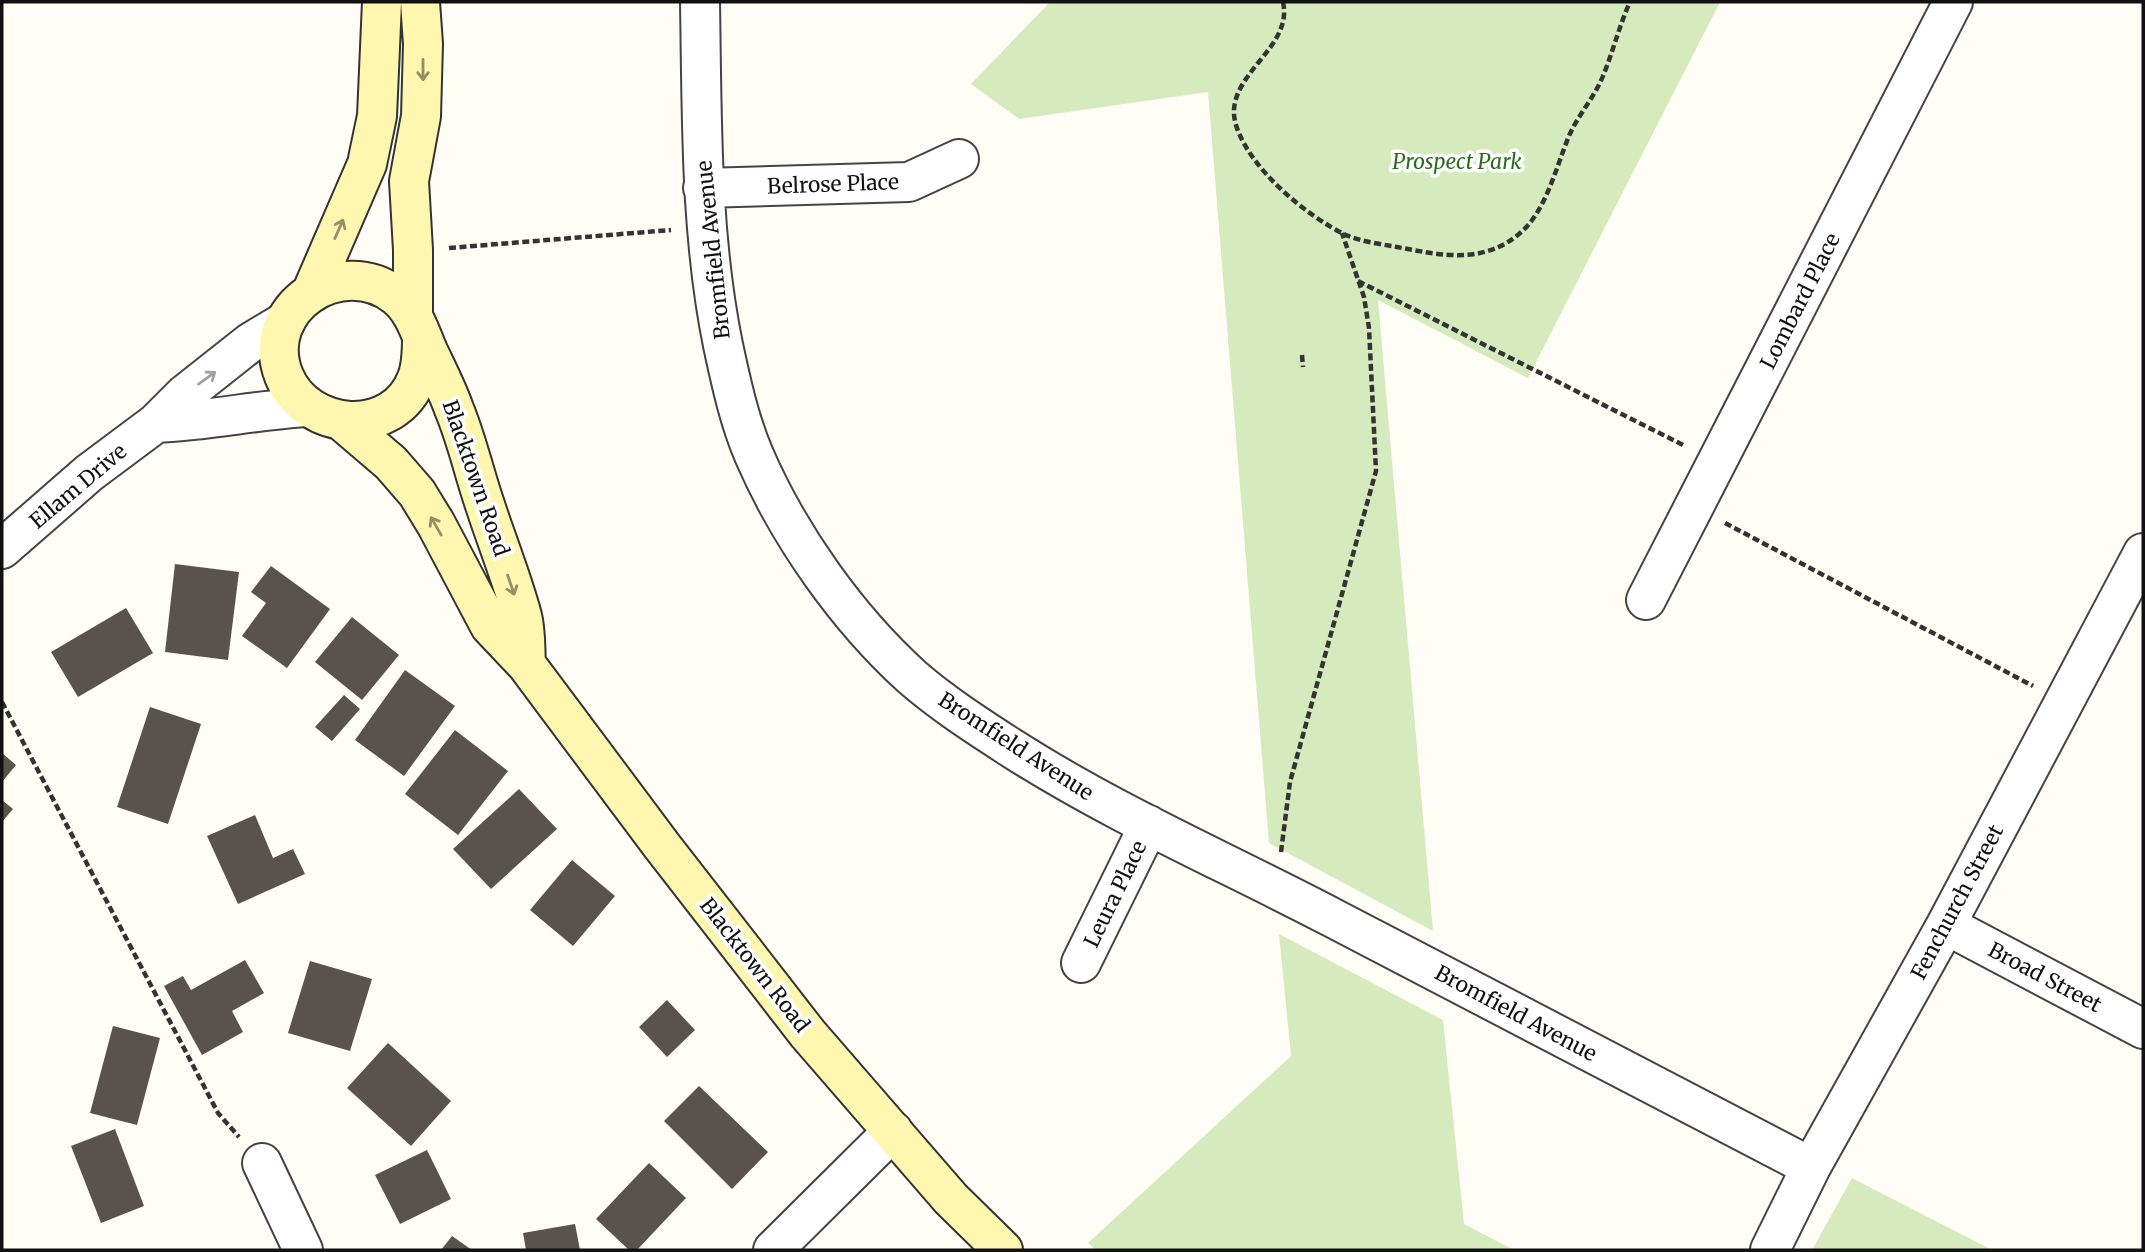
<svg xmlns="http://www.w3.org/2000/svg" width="2145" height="1252" font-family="Merriweather,serif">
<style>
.green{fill:#d5ebbd}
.building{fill:#5a524d}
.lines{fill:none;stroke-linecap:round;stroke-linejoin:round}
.minor-casing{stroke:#444;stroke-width:42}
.tertiary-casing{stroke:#444;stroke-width:42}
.secondary-casing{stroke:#333;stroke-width:42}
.path{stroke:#333;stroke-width:4.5;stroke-dasharray:7 3.5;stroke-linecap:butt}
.minor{stroke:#fff;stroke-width:38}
.tertiary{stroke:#fff;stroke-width:38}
.secondary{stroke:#fff6b0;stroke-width:38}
.oneway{stroke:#948f68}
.oneway2{stroke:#a0a0a0}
.labels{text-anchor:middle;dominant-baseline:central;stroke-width:7;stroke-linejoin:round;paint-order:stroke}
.park-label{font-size:21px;font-style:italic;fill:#2f6b1f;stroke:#fff}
.street-label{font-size:21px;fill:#111;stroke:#fff}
</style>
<rect width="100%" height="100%" fill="#fffdf5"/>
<path class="green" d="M 1050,2 L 1720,2 L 1528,378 L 1378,300 L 1433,931 L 1269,843 L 1208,92 L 1019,119 L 971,84 Z
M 1279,934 L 1443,1020 L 1464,1224 L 1514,1250 L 1096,1250 L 1088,1243 L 1291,1056 Z
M 1852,1178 L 1992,1250 L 1812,1250 Z"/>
<path class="building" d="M 175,564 L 239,572 L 228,660 L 165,652 Z
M 271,566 L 330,609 L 287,668 L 242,636 L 266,603 L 251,592 Z
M 126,608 L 153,653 L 78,697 L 51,652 Z
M 352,617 L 399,655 L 362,700 L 315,662 Z
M 405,670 L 455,706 L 404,776 L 355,740 Z
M 344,695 L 360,709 L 332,741 L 315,727 Z
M 150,707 L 201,724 L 168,824 L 117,807 Z
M 455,730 L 508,771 L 458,835 L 405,794 Z
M 2,753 L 16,765 L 2,782 Z
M 519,789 L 557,829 L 491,889 L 453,849 Z
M 2,800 L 13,809 L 2,822 Z
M 255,815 L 273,858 L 293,849 L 305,874 L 238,904 L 207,836 Z
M 572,860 L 615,896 L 573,946 L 530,910 Z
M 245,960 L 264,993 L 232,1011 L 243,1032 L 202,1055 L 164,986 L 183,976 L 191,990 Z
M 310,961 L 372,979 L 350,1051 L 288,1033 Z
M 667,1000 L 695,1030 L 667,1057 L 639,1027 Z
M 113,1026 L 160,1038 L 137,1125 L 90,1113 Z
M 388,1043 L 451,1101 L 411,1146 L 347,1088 Z
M 699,1086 L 768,1152 L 732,1189 L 664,1121 Z
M 115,1129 L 144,1206 L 101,1223 L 71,1146 Z
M 427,1150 L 451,1199 L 400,1224 L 375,1175 Z
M 649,1163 L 686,1198 L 637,1250 L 629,1250 L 596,1219 Z
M 575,1224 L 580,1250 L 526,1250 L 523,1233 Z
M 452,1236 L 472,1250 L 441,1250 Z"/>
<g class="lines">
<g class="minor-casing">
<path id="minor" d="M 700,2 C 702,117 700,232 723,345 C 731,382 739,420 754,455 C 789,536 847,618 912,677 C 943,704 979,727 1013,749 C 1115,814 1226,862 1333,918 C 1493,1001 1652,1084 1811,1167
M 703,188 L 909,182 L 959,159
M 1646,600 L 1953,2
M 1946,925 L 2143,1029
M 1081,963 L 1149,825
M 262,1163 L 303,1250
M 773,1250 L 893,1131
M 1770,1250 L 1811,1167 L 1946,925 L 2143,553"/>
</g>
<g class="tertiary-casing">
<path id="tertiary" d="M 156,423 C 207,421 257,410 307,407
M 2,549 L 89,473 L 156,423 L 184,395 L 251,342 L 286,321"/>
</g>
<g class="secondary-casing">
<path id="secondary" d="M 312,291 L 367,164 L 377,116 L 382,2
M 413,315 L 413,250 L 409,181 L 421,116 L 423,44 L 420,2
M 422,337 C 422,351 422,365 417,378 C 394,439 307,432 284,376 C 257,308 341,253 396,296 C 413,309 420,332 428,351 C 437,370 447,389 454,409 C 467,440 474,473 485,505 C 497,542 512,579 522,616 C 526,631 525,648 526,664
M 343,422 L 391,463 L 417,493 L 436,524 L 490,626 L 526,664 L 662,846 L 808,1034 L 951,1199 L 1003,1250"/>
</g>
<path class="path" d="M 1283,2 C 1294,50 1221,76 1236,125 C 1249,168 1306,216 1346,235 C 1362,242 1381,244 1397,247 C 1440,255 1482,265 1519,234 C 1546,212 1556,167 1569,136 C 1578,115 1594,98 1603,76 C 1613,52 1619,26 1630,2
M 449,248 L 671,230
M 1358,281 L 1685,446
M 1302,355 L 1303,367
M 1725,523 L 2033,686
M 2,702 L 218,1113 L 239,1137
M 1281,852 L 1290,782 L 1376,471 L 1369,328 L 1364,297 L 1342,233"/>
<use href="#minor" class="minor"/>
<use href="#tertiary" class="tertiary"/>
<use href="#secondary" class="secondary"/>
</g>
<defs><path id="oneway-shaft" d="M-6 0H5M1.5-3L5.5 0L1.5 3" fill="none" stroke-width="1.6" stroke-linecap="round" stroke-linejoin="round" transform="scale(1.75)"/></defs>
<g class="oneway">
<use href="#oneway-shaft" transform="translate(423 70) rotate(90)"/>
<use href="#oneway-shaft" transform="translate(339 229) rotate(-66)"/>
<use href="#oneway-shaft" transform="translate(436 526) rotate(-120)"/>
<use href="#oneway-shaft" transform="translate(511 585) rotate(71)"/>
</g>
<use class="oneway2" href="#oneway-shaft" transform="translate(207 378) rotate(-36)"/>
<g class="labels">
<g class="park-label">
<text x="1457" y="161">Prospect Park</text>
</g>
<g class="street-label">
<text transform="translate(833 184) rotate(-2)">Belrose Place</text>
<text transform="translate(713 250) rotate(-96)">Bromfield Avenue</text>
<text transform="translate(1800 301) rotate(-63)">Lombard Place</text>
<text transform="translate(476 478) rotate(71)">Blacktown Road</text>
<text transform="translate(78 486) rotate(-40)">Ellam Drive</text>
<text transform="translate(1016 746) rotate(33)">Bromfield Avenue</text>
<text transform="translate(1115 894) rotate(-64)">Leura Place</text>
<text transform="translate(1957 902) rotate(-62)">Fenchurch Street</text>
<text transform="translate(755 965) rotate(52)">Blacktown Road</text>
<text transform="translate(2045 977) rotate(28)">Broad Street</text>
<text transform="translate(1516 1013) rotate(28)">Bromfield Avenue</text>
</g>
</g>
<rect width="2145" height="1252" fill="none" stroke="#111111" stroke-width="7"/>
</svg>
